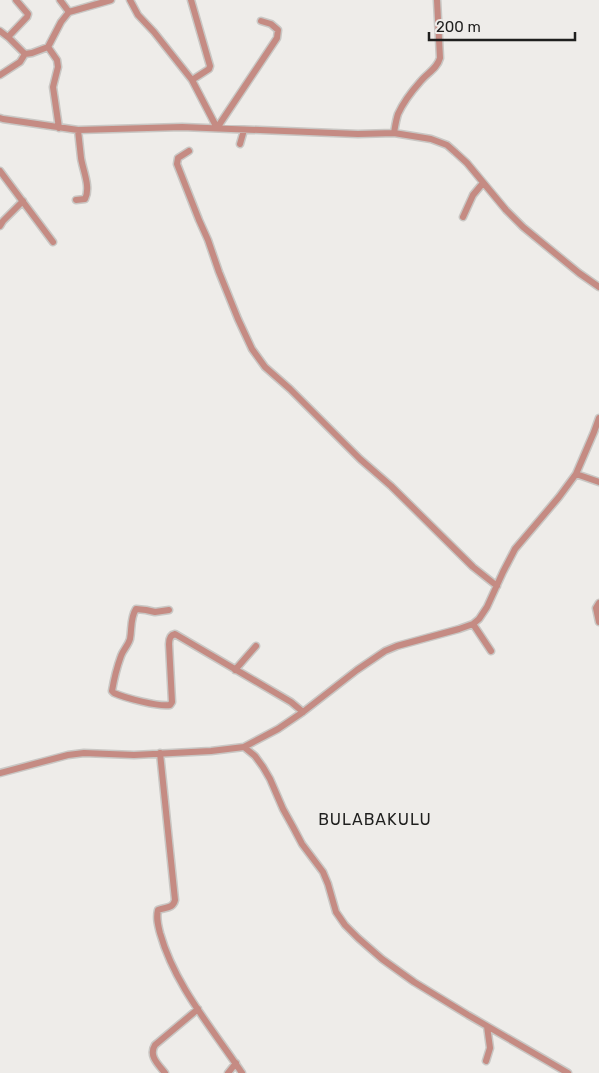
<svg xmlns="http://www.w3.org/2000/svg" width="599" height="1073" font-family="Rubik,sans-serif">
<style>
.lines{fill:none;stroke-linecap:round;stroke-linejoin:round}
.minor-casing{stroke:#c9c7c4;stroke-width:9}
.minor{stroke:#c58b83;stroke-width:6}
.labels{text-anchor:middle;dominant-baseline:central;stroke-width:4.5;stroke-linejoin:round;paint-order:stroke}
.quarter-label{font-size:16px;letter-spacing:1px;fill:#1f1f1e;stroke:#eeece9}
</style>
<rect width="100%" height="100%" fill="#eeece9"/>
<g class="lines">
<g class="minor-casing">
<path id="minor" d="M 16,0 L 28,14 L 27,17 L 9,36 L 9,38 L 25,54 L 32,53 L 48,47
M 130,0 L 138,15 L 154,32 L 192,80 L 217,128 L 277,38 L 278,30 L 271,24 L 261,21
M 191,0 L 210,66 L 209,69 L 192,80
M 69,12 L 111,0
M 0,31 L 9,38
M 0,75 L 20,62 L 25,54
M 0,118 L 3,119 L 78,130 L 182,127 L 358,134 L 394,133 L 431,139 L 447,145 L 455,152 L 467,163 L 506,210 L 523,227 L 579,273 L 599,287
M 59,128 L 53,87 L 58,67 L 57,60 L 48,47 L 61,22 L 69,12 L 60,0
M 394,133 C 395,127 396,120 398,114 C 403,103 412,91 420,82 C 427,73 437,69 440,58 L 437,0
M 240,144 L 244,130
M 189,151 L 178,158 L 177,164 L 199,220 L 208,240 L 219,272 L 238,319 L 252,349 L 265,367 L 290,389 L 360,459 L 391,486 L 473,567 L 497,586
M 0,171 L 53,242
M 76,200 L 85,199 C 91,187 83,171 81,158 C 80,149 79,139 78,130
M 463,217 L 473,195 L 483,183
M 0,226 L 3,221 L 23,201
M 576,474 L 599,482
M 599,603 L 596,608 L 599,622
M 169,610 L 155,612 L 146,610 L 136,609 C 130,618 132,629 130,639 C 128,646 123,650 121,656 C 117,667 114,679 112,691 L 114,693 C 125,698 159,707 170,705 L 172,702 L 169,644 C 169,640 170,635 175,634 L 291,702 L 303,712
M 473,624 L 491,651
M 235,670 L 256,646
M 244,747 L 255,756 L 263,767 L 270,779 L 283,809 L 293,827 L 302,844 L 323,872 L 328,884 L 336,912 L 345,925 L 358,938 L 382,959 L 414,982 L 468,1015 L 568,1073
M 160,753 L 175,900 C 173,909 165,907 158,910 C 156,918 158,925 160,933 C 175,986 212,1028 242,1073
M 0,773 L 68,755 L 84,753 L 134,755 L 211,751 L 244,747 L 278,729 L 303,712 L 357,670 L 385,651 L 397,646 L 459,629 L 473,624 L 479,619 L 487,607 L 503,572 L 515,549 L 559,497 L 576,474 L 594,432 L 599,418
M 486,1061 L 490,1048 L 487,1026
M 165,1073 C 159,1065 148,1056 155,1045 L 198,1009
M 228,1073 L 236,1063"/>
</g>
<use href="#minor" class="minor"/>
</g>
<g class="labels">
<g class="quarter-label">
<text x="375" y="819">BULABAKULU</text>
</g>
</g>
<path d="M429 32v8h146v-8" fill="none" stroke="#1f1f1e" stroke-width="2.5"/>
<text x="436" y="32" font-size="15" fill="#1f1f1e" stroke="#eeece9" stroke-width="4" paint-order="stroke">200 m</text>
</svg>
